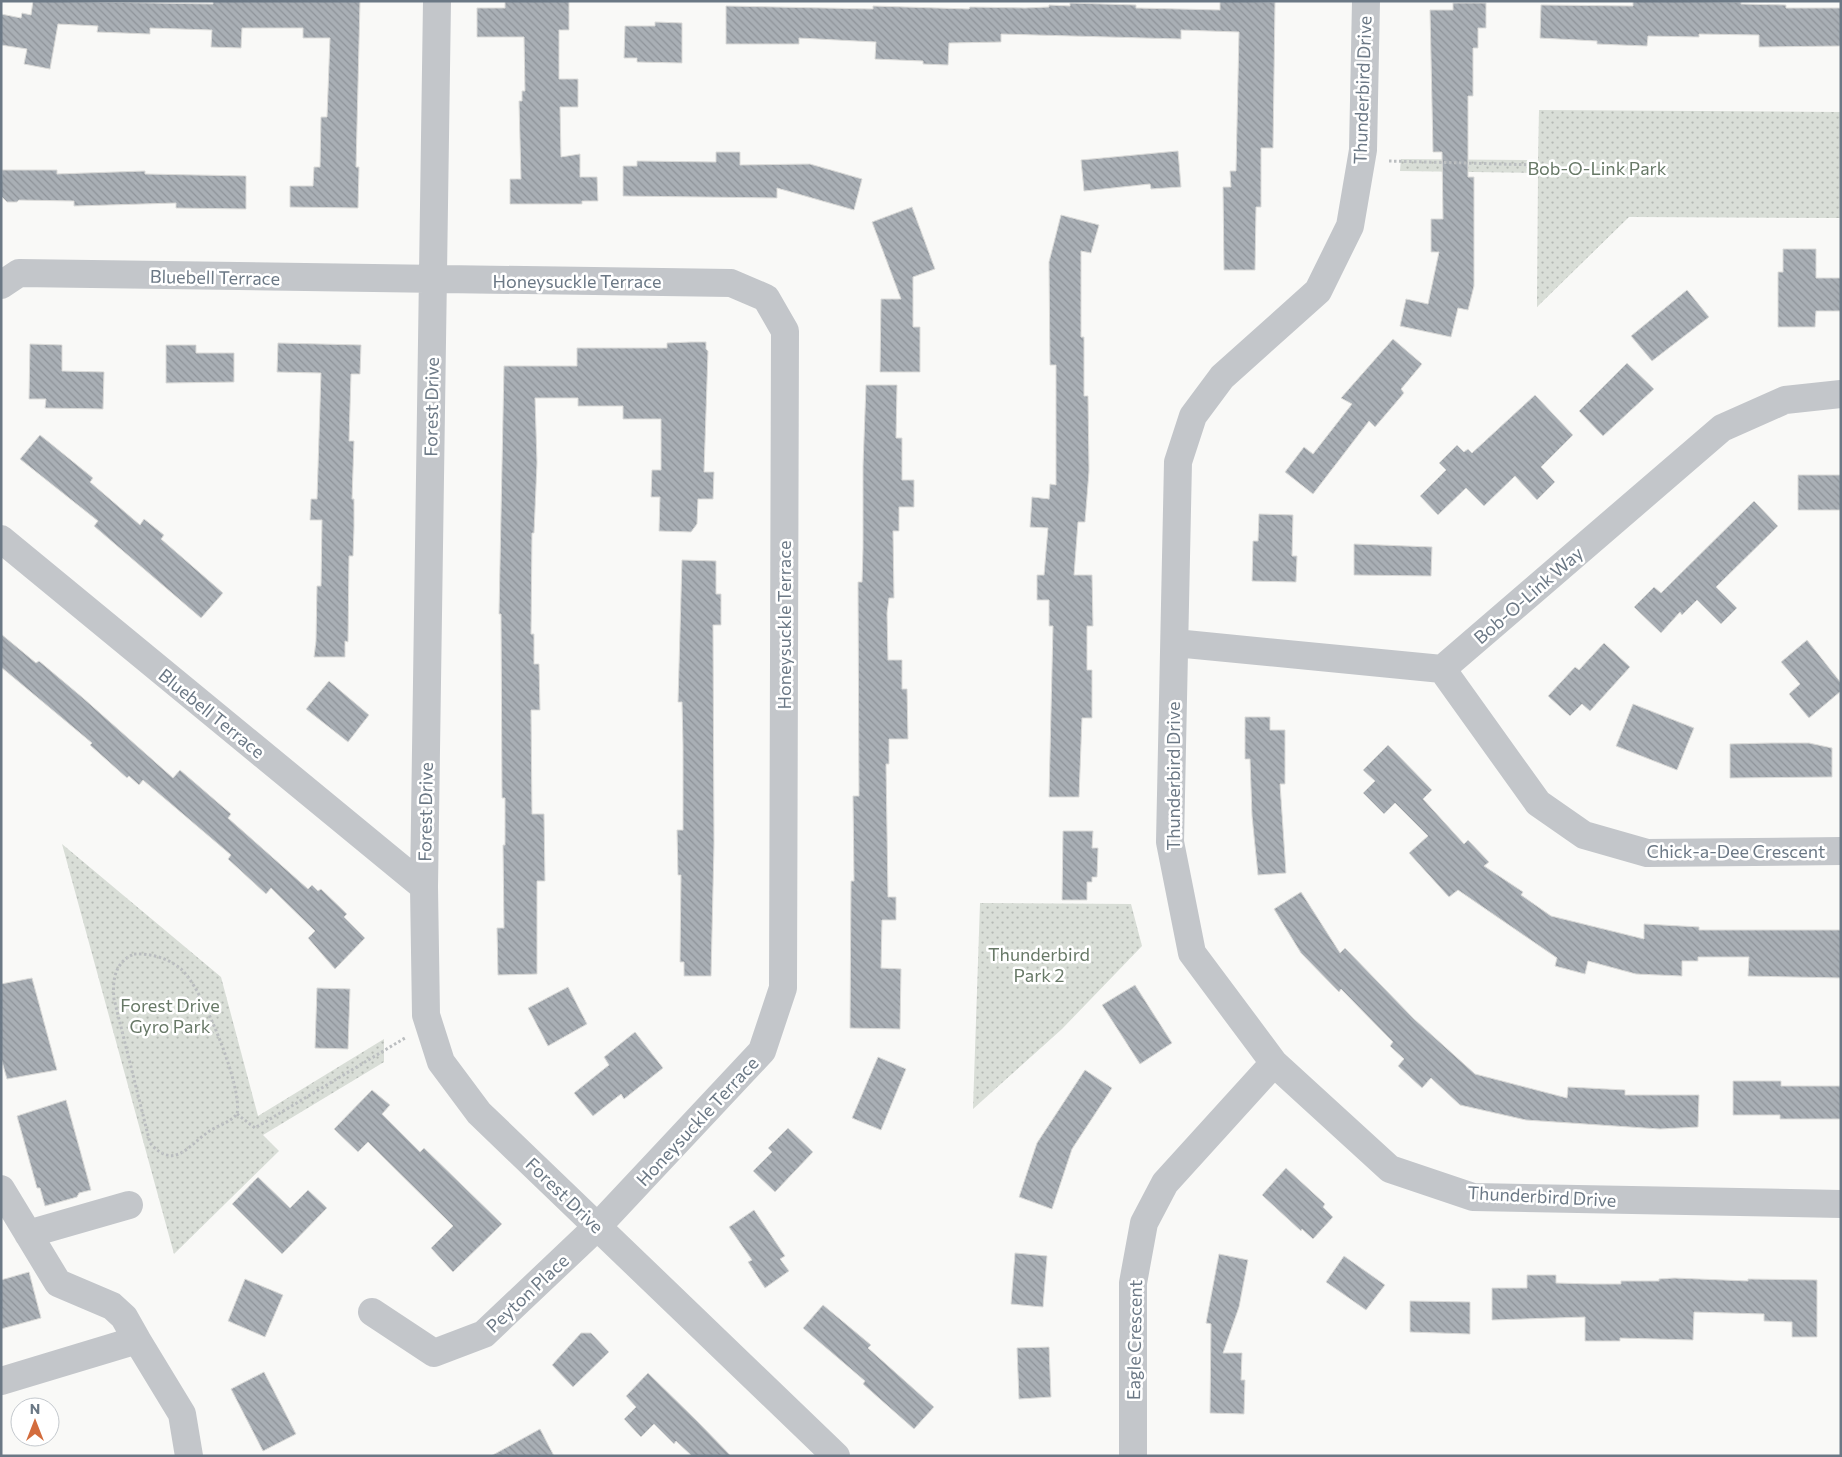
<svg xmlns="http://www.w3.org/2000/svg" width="1842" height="1457" font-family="Commissioner,sans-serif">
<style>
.park{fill:url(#park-dots)}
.building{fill:url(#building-back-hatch);stroke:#dbdbd9}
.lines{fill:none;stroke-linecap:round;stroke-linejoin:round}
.path{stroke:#bbbec0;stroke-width:3;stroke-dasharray:2.5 2.5;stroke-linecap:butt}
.minor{stroke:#c3c6ca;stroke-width:28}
.labels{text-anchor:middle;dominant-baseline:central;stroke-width:5;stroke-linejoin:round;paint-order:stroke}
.street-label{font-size:18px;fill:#6b7885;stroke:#fff}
.park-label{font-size:18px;fill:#677866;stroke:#fff}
</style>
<defs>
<pattern id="park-dots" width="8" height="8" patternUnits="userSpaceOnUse" patternTransform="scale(1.25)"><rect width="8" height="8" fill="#d9ded7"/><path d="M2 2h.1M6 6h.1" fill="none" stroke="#b4b9b4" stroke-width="1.8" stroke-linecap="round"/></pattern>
<pattern id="building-back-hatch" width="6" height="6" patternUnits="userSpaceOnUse" patternTransform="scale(1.25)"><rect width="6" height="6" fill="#a9afb5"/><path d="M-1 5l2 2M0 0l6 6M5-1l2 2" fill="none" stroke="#8e9399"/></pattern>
</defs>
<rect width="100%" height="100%" fill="#f9f9f7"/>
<path class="park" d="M 1539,110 L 1841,112 L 1841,218 L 1629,217 L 1537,307 L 1538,173 L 1400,171 L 1401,159 L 1538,160 Z
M 62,844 L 221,977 L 258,1116 L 384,1039 L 384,1062 L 263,1135 L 279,1151 L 174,1254 Z
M 980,903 L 1131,904 L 1142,946 L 1062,1029 L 973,1109 Z"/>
<path class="building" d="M 33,1 L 213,4 L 213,1 L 360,1 L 356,167 L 359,167 L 358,208 L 290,207 L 290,186 L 313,186 L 314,167 L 320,167 L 321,117 L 327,117 L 330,38 L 303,38 L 303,28 L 242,28 L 241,48 L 211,47 L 212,30 L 150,28 L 150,34 L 97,32 L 98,26 L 58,24 L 50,69 L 24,64 L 27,49 L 1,45 L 1,14 L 21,18 L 22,13 L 31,15 Z
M 505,1 L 569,1 L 569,30 L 559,30 L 559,79 L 578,79 L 578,107 L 560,107 L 561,157 L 580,154 L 580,177 L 597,177 L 598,201 L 582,201 L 582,204 L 510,204 L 510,179 L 521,179 L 519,101 L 522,101 L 522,91 L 525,91 L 524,37 L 477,37 L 477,8 L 505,8 Z
M 1220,1 L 1275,2 L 1273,148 L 1261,148 L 1261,207 L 1256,207 L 1255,270 L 1224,270 L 1223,187 L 1231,187 L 1230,171 L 1236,171 L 1239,32 L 1181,30 L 1181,39 L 1001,34 L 1001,42 L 949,43 L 948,65 L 923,64 L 923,61 L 875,59 L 876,42 L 799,38 L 799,44 L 726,44 L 726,6 L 873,9 L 873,6 L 969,9 L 970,7 L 1025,8 L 1049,7 L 1049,5 L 1070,6 L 1070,3 L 1136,5 L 1136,8 L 1220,10 Z
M 1633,1 L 1741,2 L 1741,4 L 1786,5 L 1786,8 L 1841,8 L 1841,46 L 1759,47 L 1759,35 L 1699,34 L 1699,37 L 1648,36 L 1647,46 L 1597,44 L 1597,41 L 1540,38 L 1541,5 L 1633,6 Z
M 1453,3 L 1486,3 L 1486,28 L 1478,28 L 1478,48 L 1473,48 L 1473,96 L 1468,96 L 1468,177 L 1474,177 L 1474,286 L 1468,310 L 1458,308 L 1451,337 L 1400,326 L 1406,299 L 1428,304 L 1439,252 L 1431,252 L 1431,219 L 1443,219 L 1442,152 L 1433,152 L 1430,10 L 1453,10 Z
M 655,22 L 682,23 L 682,63 L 637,62 L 637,58 L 624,58 L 625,26 L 655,26 Z
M 1178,151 L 1181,187 L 1151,189 L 1150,184 L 1084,191 L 1081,160 Z
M 716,152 L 740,152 L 740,165 L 810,164 L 862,179 L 854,210 L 777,188 L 777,198 L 623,196 L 623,166 L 637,166 L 637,161 L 716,162 Z
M 2,170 L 57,170 L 57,174 L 145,171 L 145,174 L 246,176 L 246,209 L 176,208 L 176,203 L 74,206 L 74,201 L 19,200 L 17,202 L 7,202 L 1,196 Z
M 912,207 L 935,269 L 913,277 L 913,327 L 920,327 L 920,372 L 880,372 L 881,299 L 901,299 L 872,222 Z
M 1061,215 L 1099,225 L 1091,253 L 1081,251 L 1081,337 L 1084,337 L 1084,396 L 1088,396 L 1089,471 L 1085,522 L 1078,522 L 1074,575 L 1092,575 L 1093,626 L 1087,626 L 1087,670 L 1092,670 L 1092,718 L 1082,718 L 1079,797 L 1049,797 L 1053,626 L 1049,626 L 1049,600 L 1037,600 L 1037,575 L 1044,575 L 1048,528 L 1030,527 L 1032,497 L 1049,499 L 1050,484 L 1056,485 L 1056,365 L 1050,365 L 1049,262 Z
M 1783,249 L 1816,249 L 1816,278 L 1841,278 L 1841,311 L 1816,311 L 1815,327 L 1778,327 L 1778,272 L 1783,272 Z
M 1687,290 L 1709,317 L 1652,361 L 1631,336 Z
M 1393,339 L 1422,364 L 1401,389 L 1404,393 L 1375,427 L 1369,421 L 1313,494 L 1285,472 L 1304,447 L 1313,454 L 1352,404 L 1341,398 Z
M 691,342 L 706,342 L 706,349 L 708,351 L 704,472 L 714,472 L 713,499 L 698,499 L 697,524 L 691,532 L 659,531 L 660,497 L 651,497 L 652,470 L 661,470 L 661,419 L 623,419 L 623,406 L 578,406 L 578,398 L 535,398 L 537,463 L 534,533 L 532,533 L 531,634 L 534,634 L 534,664 L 539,664 L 540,710 L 531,710 L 532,814 L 544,814 L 545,881 L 537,881 L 537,974 L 498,975 L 497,928 L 504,928 L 503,845 L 505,845 L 505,798 L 502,798 L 501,614 L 499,614 L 504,366 L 577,366 L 577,348 L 667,348 L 667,343 Z
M 278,343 L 361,345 L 360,374 L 351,374 L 349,441 L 354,441 L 352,499 L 354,499 L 354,528 L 353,556 L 349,556 L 348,642 L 345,641 L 345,657 L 314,657 L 316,641 L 317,586 L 321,586 L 322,520 L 310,520 L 311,499 L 317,499 L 321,373 L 277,372 Z
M 30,344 L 62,345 L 62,371 L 104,372 L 103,409 L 45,408 L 46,399 L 29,399 Z
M 166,345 L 196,345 L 196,353 L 234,353 L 234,382 L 166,383 Z
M 1627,363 L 1654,389 L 1603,436 L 1579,411 Z
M 866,385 L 897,385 L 896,438 L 902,438 L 902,480 L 914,480 L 914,507 L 899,507 L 899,531 L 893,531 L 894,598 L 889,598 L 887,613 L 888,660 L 902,660 L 902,689 L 907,689 L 908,739 L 889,739 L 889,764 L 886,764 L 888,897 L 896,897 L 896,920 L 882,920 L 881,968 L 901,969 L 900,1029 L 850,1028 L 851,881 L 854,881 L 853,796 L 859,796 L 858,582 L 862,582 L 863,549 L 863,466 Z
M 1535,395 L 1573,435 L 1541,467 L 1555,482 L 1537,500 L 1515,476 L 1484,506 L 1466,488 L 1438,515 L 1420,496 L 1446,470 L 1439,463 L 1457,445 L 1464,452 L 1468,449 L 1472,453 Z
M 40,435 L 93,478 L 90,482 L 140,525 L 144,519 L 164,535 L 161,539 L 223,593 L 201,618 L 94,526 L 98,521 L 20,459 Z
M 1798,475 L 1841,475 L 1841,510 L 1798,510 Z
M 1754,501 L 1778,526 L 1716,587 L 1737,608 L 1721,624 L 1697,600 L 1682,615 L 1680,612 L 1661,633 L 1634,607 L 1654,587 L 1661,593 Z
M 1259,514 L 1293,515 L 1292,556 L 1297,556 L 1296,582 L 1252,581 L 1253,541 L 1258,541 Z
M 1354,544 L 1432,547 L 1431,576 L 1354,575 Z
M 682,560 L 716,561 L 716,594 L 721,594 L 721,625 L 713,625 L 714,844 L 711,976 L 684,976 L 684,962 L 680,962 L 681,875 L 678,875 L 677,830 L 683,830 L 683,745 L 682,702 L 678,702 Z
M 1,634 L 36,663 L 39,661 L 83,698 L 173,778 L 180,770 L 231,814 L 228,818 L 308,889 L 312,885 L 318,891 L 321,889 L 347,914 L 344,917 L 365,938 L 335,969 L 308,938 L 315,931 L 271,888 L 266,894 L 228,859 L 231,855 L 143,780 L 139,785 L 129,776 L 127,778 L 90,745 L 92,743 L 1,667 Z
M 1807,640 L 1841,683 L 1841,691 L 1809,718 L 1789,694 L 1800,684 L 1781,662 Z
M 1604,643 L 1630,667 L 1590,711 L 1582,704 L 1570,716 L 1548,696 L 1575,667 L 1579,670 Z
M 329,681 L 369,715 L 348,742 L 306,709 Z
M 1633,704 L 1694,728 L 1677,770 L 1616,746 Z
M 1245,717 L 1270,717 L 1270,730 L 1285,730 L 1285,784 L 1280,784 L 1286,873 L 1258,875 L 1252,816 L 1250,759 L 1245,759 Z
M 1772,743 L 1809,743 L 1832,748 L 1832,777 L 1730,778 L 1730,744 Z
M 1388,745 L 1432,790 L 1423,799 L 1464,844 L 1468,840 L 1489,862 L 1484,866 L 1523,892 L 1521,895 L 1551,916 L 1644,939 L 1644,924 L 1699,927 L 1699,930 L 1841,930 L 1841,978 L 1748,976 L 1749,957 L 1698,957 L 1698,961 L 1682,961 L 1682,976 L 1636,974 L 1588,961 L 1585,974 L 1555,966 L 1557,958 L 1458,890 L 1449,897 L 1409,853 L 1428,836 L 1395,803 L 1384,814 L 1363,793 L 1375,781 L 1363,770 Z
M 1063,831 L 1093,831 L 1092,848 L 1098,848 L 1097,877 L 1092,877 L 1092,882 L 1087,882 L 1087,900 L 1062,900 Z
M 1301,892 L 1340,953 L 1345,948 L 1414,1019 L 1475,1074 L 1567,1098 L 1568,1087 L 1625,1090 L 1625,1095 L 1699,1095 L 1698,1127 L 1660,1129 L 1526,1120 L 1460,1105 L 1431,1078 L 1422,1088 L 1398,1066 L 1404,1059 L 1390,1046 L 1393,1042 L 1341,989 L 1339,992 L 1301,953 L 1274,909 Z
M 32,978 L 57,1070 L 7,1079 L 1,1058 L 1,984 Z
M 1135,985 L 1172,1043 L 1140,1064 L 1102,1005 Z
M 568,987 L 587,1024 L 548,1046 L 528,1008 Z
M 317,988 L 350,989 L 348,1049 L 315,1048 Z
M 635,1032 L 663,1068 L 624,1099 L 621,1094 L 593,1116 L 574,1093 L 609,1065 L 604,1057 Z
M 878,1057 L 906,1069 L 881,1130 L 852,1118 Z
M 1085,1070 L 1112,1088 L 1072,1149 L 1052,1209 L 1019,1197 L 1037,1143 Z
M 1733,1081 L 1781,1081 L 1781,1086 L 1841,1086 L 1841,1119 L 1780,1119 L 1780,1115 L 1733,1115 Z
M 372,1090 L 390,1105 L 382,1114 L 420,1152 L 424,1148 L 502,1224 L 453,1272 L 431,1248 L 453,1226 L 368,1142 L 358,1152 L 334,1129 Z
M 66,1100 L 91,1190 L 79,1193 L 77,1197 L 45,1206 L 40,1188 L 37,1188 L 17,1116 Z
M 788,1128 L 813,1152 L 775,1192 L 753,1171 L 772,1152 L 768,1148 Z
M 1286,1168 L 1325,1204 L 1323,1207 L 1333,1217 L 1313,1239 L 1302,1229 L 1301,1231 L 1262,1195 Z
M 258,1177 L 290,1208 L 308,1190 L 327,1208 L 282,1254 L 232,1204 Z
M 754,1210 L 785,1256 L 780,1259 L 789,1271 L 765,1288 L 748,1262 L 752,1260 L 729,1227 Z
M 1015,1253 L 1047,1256 L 1043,1307 L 1011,1304 Z
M 1219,1254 L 1248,1260 L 1239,1307 L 1223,1353 L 1242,1353 L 1241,1380 L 1245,1380 L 1244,1414 L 1210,1413 L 1211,1324 L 1206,1323 Z
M 1344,1256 L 1385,1285 L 1366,1310 L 1326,1282 Z
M 29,1272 L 41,1318 L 1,1329 L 1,1280 Z
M 1527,1275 L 1556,1275 L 1556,1283 L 1591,1284 L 1621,1284 L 1621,1281 L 1659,1281 L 1659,1279 L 1674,1278 L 1748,1281 L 1748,1279 L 1817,1280 L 1817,1337 L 1792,1337 L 1792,1322 L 1764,1321 L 1764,1314 L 1694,1312 L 1693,1340 L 1620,1338 L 1620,1341 L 1585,1341 L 1585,1317 L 1492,1320 L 1492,1288 L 1527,1288 Z
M 245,1279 L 283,1295 L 265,1337 L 228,1321 Z
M 1410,1301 L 1470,1302 L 1470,1334 L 1410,1332 Z
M 823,1305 L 871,1345 L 868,1348 L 934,1407 L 914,1429 L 863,1384 L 865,1381 L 803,1328 Z
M 581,1333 L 591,1333 L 609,1352 L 573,1387 L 552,1365 Z
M 1049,1347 L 1051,1397 L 1019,1399 L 1017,1348 Z
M 264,1372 L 296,1434 L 263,1451 L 231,1389 Z
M 648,1373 L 697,1421 L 731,1456 L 692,1456 L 676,1441 L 674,1444 L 654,1424 L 641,1437 L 624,1419 L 636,1407 L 626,1396 Z
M 540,1429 L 554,1456 L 491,1456 Z"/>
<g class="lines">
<path class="path" d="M 1389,161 L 1539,165
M 134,954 C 150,953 168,958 181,969 C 202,987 243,1087 237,1114 C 230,1122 220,1125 211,1130 C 189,1144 175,1172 150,1143 L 114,999 C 112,980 115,962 134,954 Z
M 237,1114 L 255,1128 L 405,1038"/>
<path class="minor" d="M 437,1 L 424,887 L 426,1015 L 441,1062 L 479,1113 L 836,1456
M 1366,1 L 1363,150 L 1350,226 L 1318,291 L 1222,377 L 1193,416 L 1178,462 L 1170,842 L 1192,953 L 1274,1063 L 1390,1169 L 1473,1197 L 1841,1204
M 1,285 L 19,273 L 731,283 L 766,298 L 785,331 L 783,988 L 762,1051 L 598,1226 L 484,1334 L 434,1353 L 372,1312
M 1,539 L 424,887
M 1175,643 L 1442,669 L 1722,428 L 1785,400 L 1841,394
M 1442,669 L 1538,803 L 1584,835 L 1647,853 L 1841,851
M 1,1189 L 58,1283 L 112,1306 L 124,1317 L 137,1340
M 28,1234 L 129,1205
M 1,1381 L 137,1340 L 182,1414 L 189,1456
M 1133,1456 L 1133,1283 L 1144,1223 L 1165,1183 L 1274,1063"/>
</g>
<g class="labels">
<g class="street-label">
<text transform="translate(1362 90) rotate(-88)">Thunderbird Drive</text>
<text transform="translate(215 277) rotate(1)">Bluebell Terrace</text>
<text x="577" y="281">Honeysuckle Terrace</text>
<text transform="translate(431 407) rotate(-89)">Forest Drive</text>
<text transform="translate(1528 595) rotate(-41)">Bob-O-Link Way</text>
<text transform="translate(784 625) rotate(-90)">Honeysuckle Terrace</text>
<text transform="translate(212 713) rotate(39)">Bluebell Terrace</text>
<text transform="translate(1173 776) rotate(-90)">Thunderbird Drive</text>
<text transform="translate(425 812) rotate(-89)">Forest Drive</text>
<text x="1736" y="851">Chick-a-Dee Crescent</text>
<text transform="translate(697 1121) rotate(-47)">Honeysuckle Terrace</text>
<text transform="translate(565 1195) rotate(44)">Forest Drive</text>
<text transform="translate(1542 1196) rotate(3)">Thunderbird Drive</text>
<text transform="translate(527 1293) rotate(-43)">Peyton Place</text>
<text transform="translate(1134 1340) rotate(-89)">Eagle Crescent</text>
</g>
<g class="park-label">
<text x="1597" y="168">Bob-O-Link Park</text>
<text x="1039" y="954">Thunderbird<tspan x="1039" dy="21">Park 2</tspan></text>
<text x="170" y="1005">Forest Drive<tspan x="170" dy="21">Gyro Park</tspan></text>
</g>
</g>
<rect width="1842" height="1457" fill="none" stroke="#6b7885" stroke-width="5"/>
<g transform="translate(35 1422)"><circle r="24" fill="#ffffff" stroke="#c4c9ce"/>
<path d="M0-4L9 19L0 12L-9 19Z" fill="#d36c3d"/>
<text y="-8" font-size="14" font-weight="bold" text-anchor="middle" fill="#6b7885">N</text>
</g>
</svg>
